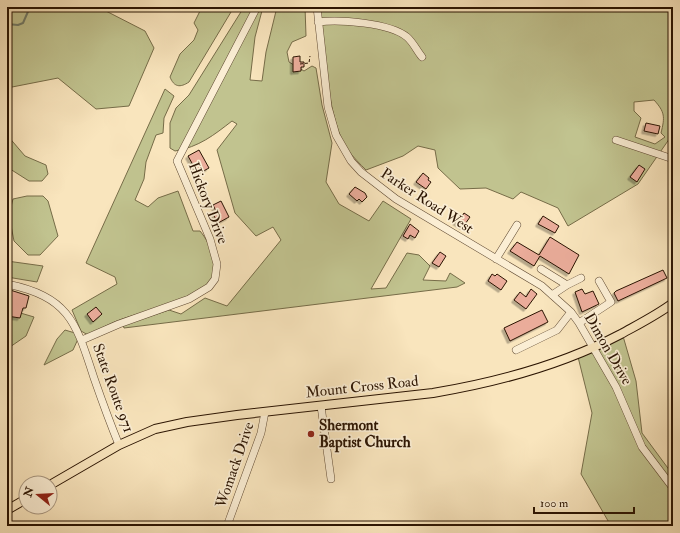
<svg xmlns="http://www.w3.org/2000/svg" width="680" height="533" font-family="'IM FELL Double Pica',serif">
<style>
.green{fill:#c1c38f;stroke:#766c48;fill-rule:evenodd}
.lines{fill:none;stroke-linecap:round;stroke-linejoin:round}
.stream{stroke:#717b68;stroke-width:2}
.building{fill:#eaac9a;stroke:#2b1402;filter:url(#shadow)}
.minor-casing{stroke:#5e4831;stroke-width:8}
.major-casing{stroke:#2b1402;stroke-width:10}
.path{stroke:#2b1402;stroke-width:1;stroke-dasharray:3 2;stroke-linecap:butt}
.minor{stroke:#fbeed4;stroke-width:7}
.major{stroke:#f9e5bd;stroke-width:8}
.poi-dot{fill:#8f2418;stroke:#fbeed4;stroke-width:1.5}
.labels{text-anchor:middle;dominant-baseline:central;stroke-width:3.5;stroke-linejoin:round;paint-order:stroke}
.street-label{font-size:15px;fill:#2b1402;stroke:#fbeed4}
.poi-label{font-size:15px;font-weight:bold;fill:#2b1402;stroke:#fbeed4;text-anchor:start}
</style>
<defs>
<filter id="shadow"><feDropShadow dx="-2.5" dy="2.5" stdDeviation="0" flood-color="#0004"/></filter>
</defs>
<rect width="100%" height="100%" fill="#f9e5bd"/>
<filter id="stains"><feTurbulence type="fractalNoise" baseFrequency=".005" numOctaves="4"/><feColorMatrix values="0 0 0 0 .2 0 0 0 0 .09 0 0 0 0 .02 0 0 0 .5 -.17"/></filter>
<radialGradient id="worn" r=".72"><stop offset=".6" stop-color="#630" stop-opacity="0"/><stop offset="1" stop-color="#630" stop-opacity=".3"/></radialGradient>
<path class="green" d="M 7,7 L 104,7 L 104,10 L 145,31 L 154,48 L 129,106 L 96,109 L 58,78 L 7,88 Z
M 202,7 L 234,7 L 189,82 C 180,88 174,87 170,77 L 180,54 L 194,40 L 198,30 L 194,23 Z
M 244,7 L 263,7 L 255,37 L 250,80 L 262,81 L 266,52 L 276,11 L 294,10 L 294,7 L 305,7 L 306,36 L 292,42 L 287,52 L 289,62 L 304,71 L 312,66 L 316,68 L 322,105 L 332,143 L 326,182 L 339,204 L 369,221 L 383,201 L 411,219 L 371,289 L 386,288 L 407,253 L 419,255 L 430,266 L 423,280 L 446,281 L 450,273 L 465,283 L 457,287 L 124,328 L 123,325 L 169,310 L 181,314 L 205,298 L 227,306 L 281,240 L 273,227 L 256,236 L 235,213 L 217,150 L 237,124 L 232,121 C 214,135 199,147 175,151 L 170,148 L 170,123 L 176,108 L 189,95 Z
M 319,7 L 673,7 L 672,135 L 638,184 L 568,226 L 558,208 L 521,192 L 513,199 L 486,188 L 460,189 L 438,168 L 435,150 L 418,146 L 403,156 L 366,170 C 360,164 353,157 348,150 C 327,122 324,43 319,7 ZM 654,100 C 665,112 665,117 661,133 L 665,137 L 655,144 L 635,137 L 641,118 L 634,111 L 634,102 Z
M 165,89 L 174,96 L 164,118 L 163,133 L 156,135 L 146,162 L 144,179 L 135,200 L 148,207 L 158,198 L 178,191 L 193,231 L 200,231 C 212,245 223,274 205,289 C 190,301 142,312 122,319 C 110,323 99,330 88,335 L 81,331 L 72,310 L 117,284 L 115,277 L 86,263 Z
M 7,135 L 25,156 L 46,165 L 48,174 L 42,181 L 29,181 L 7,167 Z
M 27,196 L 43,196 L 48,201 L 58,236 L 40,255 L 28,255 L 14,241 L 9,215 L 13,199 Z
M 7,261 L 43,266 L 37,282 L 7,277 Z
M 7,309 L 34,317 L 26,336 L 7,349 Z
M 65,330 L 75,333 L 78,339 L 73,350 L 44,365 L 57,339 Z
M 623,336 L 636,381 L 642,433 L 673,475 L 673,526 L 611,526 L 581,474 L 592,413 L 578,357 Z"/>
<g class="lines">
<path class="stream" d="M 7,24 L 18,25 L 23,23 L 30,7"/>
</g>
<path class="building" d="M 300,56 L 300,62 L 304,62 L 304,67 L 301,67 L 301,71 L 293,72 L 293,57 Z
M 646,123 L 660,126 L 658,134 L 644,131 Z
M 199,150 L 209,168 L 198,174 L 188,156 Z
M 639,165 L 645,169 L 637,182 L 630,177 Z
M 423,173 L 429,178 L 428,180 L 431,182 L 426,189 L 416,182 Z
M 355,187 L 365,193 L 367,197 L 362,202 L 359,199 L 357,201 L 349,194 Z
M 221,201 L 229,217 L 218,223 L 213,214 L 217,213 L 213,205 Z
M 464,213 L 470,217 L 463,227 L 455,222 L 460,215 L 462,216 Z
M 543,216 L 559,226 L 555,233 L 538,224 Z
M 410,224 L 419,231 L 415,238 L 410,235 L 408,239 L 403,236 Z
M 550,237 L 579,255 L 569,274 L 540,256 L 534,266 L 510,251 L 517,242 L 539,255 Z
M 440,252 L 446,256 L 439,267 L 432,263 Z
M 663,270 L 667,278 L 618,301 L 614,293 L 616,291 Z
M 492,274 L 495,276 L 497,274 L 507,281 L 501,290 L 488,281 Z
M 7,289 L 29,296 L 26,308 L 23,308 L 20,318 L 7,316 Z
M 531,289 L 537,294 L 526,309 L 514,300 L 520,292 L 526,297 Z
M 582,289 L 585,294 L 593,291 L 599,304 L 582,312 L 575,292 Z
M 96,307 L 102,314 L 93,322 L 87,314 Z
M 542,310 L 548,322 L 510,341 L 504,328 Z"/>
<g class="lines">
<g class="minor-casing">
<path id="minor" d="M 317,7 L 328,107 L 336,135 L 351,161 L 361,172 L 396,199 L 542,286 L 571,312 L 579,323 L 616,387 L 642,447 L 673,488
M 318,22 C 339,19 390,23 407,37 C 413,42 417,51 422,57
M 616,140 L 673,159
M 496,259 L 517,225
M 541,269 L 567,285
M 7,284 C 70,297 76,323 94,378 C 102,401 110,423 119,445
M 552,295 L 567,285 L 581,278
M 579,323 L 611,302 L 599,281
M 82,340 L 119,324 L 189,299 L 209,287 L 215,279 L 217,264 L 210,239 L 177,161 L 257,7
M 516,350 L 557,330 L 571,312
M 321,406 L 331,479
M 227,526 L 261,433 L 265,412"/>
</g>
<g class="major-casing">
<path id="major" d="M 50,485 L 119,445 L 155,429 L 187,422 L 237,415 L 433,393 C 499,382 562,365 621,334 C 639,324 657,315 673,303
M 7,510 L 26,499"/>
</g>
<path class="path" d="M 300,64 L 309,63 L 310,56"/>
<use href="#minor" class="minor"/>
<use href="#major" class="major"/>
</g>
<circle class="poi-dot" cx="311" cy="434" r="4"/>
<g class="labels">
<g class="street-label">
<text transform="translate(427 201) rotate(33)">Parker Road West</text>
<text transform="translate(208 203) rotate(69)">Hickory Drive</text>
<text transform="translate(608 349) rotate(60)">Dimon Drive</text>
<text transform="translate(362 387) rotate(-6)">Mount Cross Road</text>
<text transform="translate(113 388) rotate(70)">State Route 971</text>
<text transform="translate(235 465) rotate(-71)">Womack Drive</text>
</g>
<g class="poi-label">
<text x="319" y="425">Shermont<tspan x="319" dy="17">Baptist Church</tspan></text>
</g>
</g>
<rect width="680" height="533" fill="none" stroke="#f9e5bd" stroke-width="24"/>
<rect x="8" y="8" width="664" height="517" fill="none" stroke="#2b1402" stroke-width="2"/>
<rect x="12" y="12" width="656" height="509" fill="none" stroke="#2b1402"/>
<g transform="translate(38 495) rotate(288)"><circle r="19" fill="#fbeed4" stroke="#a89780"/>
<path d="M0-3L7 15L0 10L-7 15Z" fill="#8f2418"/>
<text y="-6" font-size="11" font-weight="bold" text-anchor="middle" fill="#2b1402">N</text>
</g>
<path d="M534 507v6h100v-6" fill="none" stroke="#2b1402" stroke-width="2"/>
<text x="540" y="507" font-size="12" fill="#2b1402" stroke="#fbeed4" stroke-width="3" paint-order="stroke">100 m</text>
<rect width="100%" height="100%" filter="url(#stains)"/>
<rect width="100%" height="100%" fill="url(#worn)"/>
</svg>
